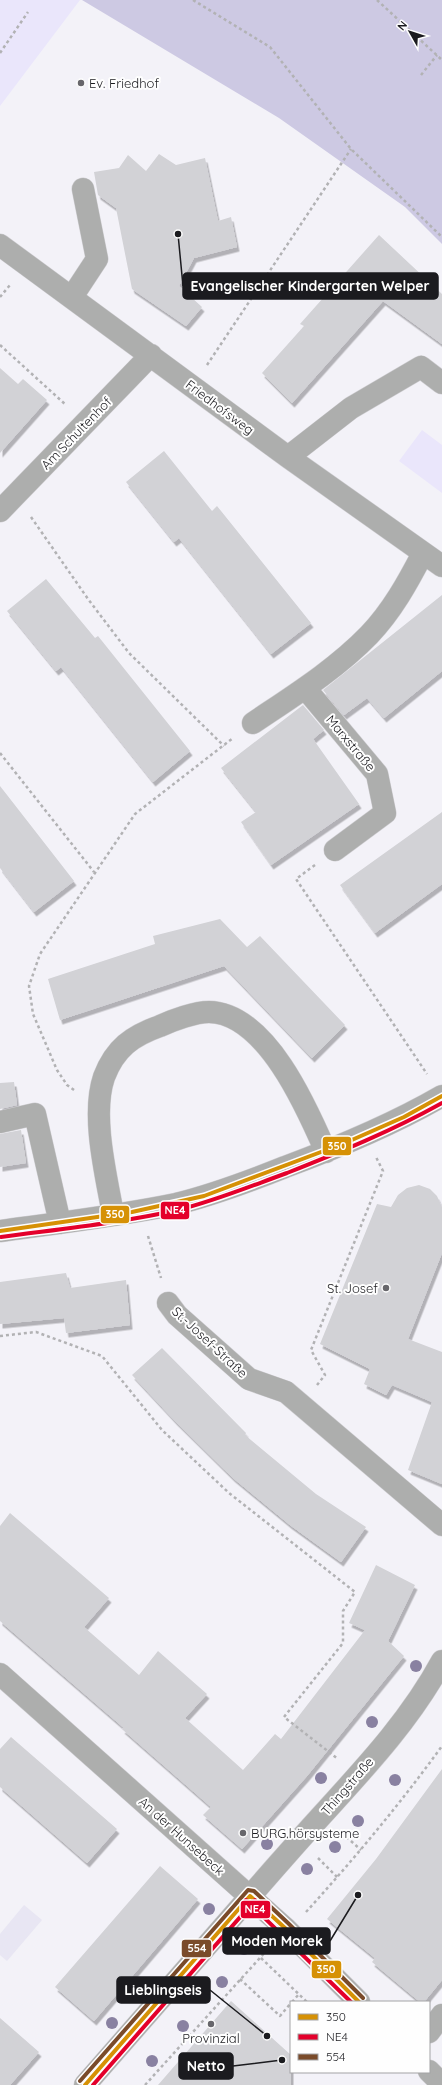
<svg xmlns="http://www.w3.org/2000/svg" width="442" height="2085" font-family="Quicksand,sans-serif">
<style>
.built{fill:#e8e6f3}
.green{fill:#eae6fb}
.forest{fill:#cdc9e3}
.building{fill:#d2d2d6;filter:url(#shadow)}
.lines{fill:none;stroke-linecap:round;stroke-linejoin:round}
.minor-casing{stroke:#d1d0d4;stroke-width:23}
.path{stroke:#b2b2b4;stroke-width:2.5;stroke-dasharray:3 3;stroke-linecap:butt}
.minor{stroke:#adaead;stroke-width:22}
.bus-1-casing{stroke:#fefefe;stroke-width:7}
.bus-2-casing{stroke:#fefefe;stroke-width:7}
.bus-3-casing{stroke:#fefefe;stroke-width:7}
.bus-1{stroke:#d69105;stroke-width:4}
.bus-2{stroke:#e4002b;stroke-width:4}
.bus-3{stroke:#7a4b2a;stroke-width:4}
.tree{fill:#8981a1}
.poi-dot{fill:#67666b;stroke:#fefefe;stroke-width:1.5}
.labels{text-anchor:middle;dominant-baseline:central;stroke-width:4;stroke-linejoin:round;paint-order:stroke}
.poi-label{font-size:13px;fill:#1b1b1f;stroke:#fefefe;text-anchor:start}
.street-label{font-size:13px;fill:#1b1b1f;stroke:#fefefe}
.leader{fill:none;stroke:#1b1b1f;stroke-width:1.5}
.callout-dot{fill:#1b1b1f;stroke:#fefefe;stroke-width:1.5}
.callout{fill:#1b1b1f;stroke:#1b1b1f;stroke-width:1.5}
.callout-label{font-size:14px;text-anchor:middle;font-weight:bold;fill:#fff}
.line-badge{stroke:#fefefe;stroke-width:1.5}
.badge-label{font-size:11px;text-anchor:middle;font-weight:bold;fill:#fff}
</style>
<defs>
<filter id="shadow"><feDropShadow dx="2.5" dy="4.5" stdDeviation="0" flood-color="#0004"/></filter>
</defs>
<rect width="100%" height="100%" fill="#f3f2f8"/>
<path class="built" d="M 24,1905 L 42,1920 L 7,1961 L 0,1955 L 0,1934 Z"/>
<path class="green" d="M 0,0 L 80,0 L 0,106 Z
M 422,430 L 442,445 L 442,493 L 399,461 Z"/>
<path class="forest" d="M 82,0 L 442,0 L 442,244 L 405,207 L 279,118 Z"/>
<path class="building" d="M 159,154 L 176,165 L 205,158 L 218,221 L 231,217 L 237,247 L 194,258 L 179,286 L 202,307 L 186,326 L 132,289 L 116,208 L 98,195 L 94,172 L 119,168 L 128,155 L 146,171 Z
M 379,235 L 442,294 L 442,344 L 383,301 L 292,403 L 262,373 L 304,326 L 300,324 Z
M 0,368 L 18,384 L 23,379 L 47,400 L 0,453 Z
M 164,451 L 212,511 L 217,506 L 311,623 L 271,654 L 179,538 L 174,542 L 126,482 Z
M 46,579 L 95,638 L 98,636 L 190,751 L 153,782 L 61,667 L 56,671 L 7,611 Z
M 442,595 L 442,671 L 384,718 L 367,698 L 344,715 L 323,690 Z
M 303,705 L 324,730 L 313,739 L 359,804 L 271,865 L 241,822 L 256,812 L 221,768 Z
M 0,786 L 74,881 L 34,912 L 0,868 Z
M 442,812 L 442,884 L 375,933 L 340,885 Z
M 220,919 L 247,947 L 260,936 L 345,1025 L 312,1058 L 224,966 L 60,1020 L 48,979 L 155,944 L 153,936 Z
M 14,1082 L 17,1105 L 0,1109 L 0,1083 Z
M 21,1130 L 26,1163 L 0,1167 L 0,1134 Z
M 419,1185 L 430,1189 L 437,1196 L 442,1208 L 442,1253 L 408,1339 L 442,1352 L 442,1484 L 408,1470 L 432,1402 L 392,1385 L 386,1395 L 364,1384 L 370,1369 L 320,1344 L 377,1204 L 391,1207 L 398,1195 L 407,1188 Z
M 66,1273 L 70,1288 L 126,1280 L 130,1325 L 66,1333 L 64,1318 L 0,1324 L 0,1282 Z
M 162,1348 L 246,1433 L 245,1435 L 316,1494 L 366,1527 L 341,1562 L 290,1525 L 233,1478 L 175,1421 L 132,1375 Z
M 10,1513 L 109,1598 L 84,1627 L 139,1675 L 158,1651 L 207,1694 L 185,1718 L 243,1770 L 275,1734 L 281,1739 L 365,1630 L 349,1623 L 376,1565 L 415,1585 L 388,1641 L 404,1656 L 307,1776 L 242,1849 L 203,1815 L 211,1807 L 122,1729 L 124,1728 L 0,1621 L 0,1526 Z
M 11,1737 L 117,1829 L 87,1863 L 0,1787 L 0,1749 Z
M 442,1769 L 442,1980 L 424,2002 L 420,2002 L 372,1962 L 375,1958 L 327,1919 L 376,1859 Z
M 160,1866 L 198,1899 L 94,2021 L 55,1987 Z
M 231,2001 L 291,2055 L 291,2085 L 158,2085 Z
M 0,2018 L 39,2052 L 10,2085 L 0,2085 Z"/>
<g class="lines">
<g class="minor-casing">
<path id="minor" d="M 0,245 L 288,457 L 442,566
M 72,297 L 97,259 L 83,189
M 288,457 L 351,408 L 421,367 L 442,383
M 0,511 L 151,355
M 305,688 L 377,774 L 385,813 L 335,850
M 253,723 C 293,696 335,670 369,635 C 392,611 408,582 423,553
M 0,1122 L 35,1114 L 60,1223
M 113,1214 C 106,1175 91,1115 104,1077 C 115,1048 132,1036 160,1026 C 173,1020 195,1012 209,1012 C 266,1013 307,1108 326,1152
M 0,1231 C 59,1223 118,1216 176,1204 C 213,1195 250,1181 285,1167 C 339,1147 392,1125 442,1096
M 168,1303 L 177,1315 L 249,1379 L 286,1392 L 442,1525
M 0,1674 L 285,1928 L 359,2002
M 429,2032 L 442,2015
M 429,2071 L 442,2084
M 85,2085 C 155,2005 225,1924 296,1844 C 347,1786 405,1730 442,1661"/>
</g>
<path class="path" d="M 193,0 L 270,47 L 351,149 L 442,237
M 377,0 L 442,60
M 0,53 L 28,12
M 421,75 L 437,55
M 0,297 L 10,285
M 0,345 L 66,405
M 207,365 L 351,149
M 31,517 L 88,599 L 129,653 L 224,746
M 0,753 L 94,872
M 315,865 L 296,879 L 427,1074
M 74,1090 L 67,1085 L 57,1070 L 33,1014 L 29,986 L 40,954 L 135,814 L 233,738
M 148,1236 L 161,1278
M 0,1336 L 36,1332 L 102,1356 L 162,1430 L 229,1493 L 355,1592 L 343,1611 L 343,1643 L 284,1717 L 338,1759
M 317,1385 L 325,1375 L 311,1350 L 383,1171 L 376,1157
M 342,1833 L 361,1850
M 318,1858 L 337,1877
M 306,1912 C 354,1859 400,1804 442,1746
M 261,1958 L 307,2002
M 240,1979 L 280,2016 L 291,2003
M 292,2002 L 299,1994
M 145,2085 L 268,1949"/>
<use href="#minor" class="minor"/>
<g class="bus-1-casing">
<path id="bus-1" d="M 0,1231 L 132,1212 L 204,1196 L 345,1143 L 404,1117 L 442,1096
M 250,1896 L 285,1928 L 359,2002
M 85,2085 L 250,1896"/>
</g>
<g class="bus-2-casing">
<path id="bus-2" d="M 1,1237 C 60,1229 120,1223 178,1210 C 215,1201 251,1186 287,1173 C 340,1152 392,1131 442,1103
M 246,1900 L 351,2002
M 93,2085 L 255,1900"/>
</g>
<g class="bus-3-casing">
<path id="bus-3" d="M 80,2081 L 248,1890 L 254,1891 L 289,1924 L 363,1998"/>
</g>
<use href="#bus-1" class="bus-1"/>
<use href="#bus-2" class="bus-2"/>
<use href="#bus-3" class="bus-3"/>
</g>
<g class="tree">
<circle cx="416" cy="1666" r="6"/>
<circle cx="372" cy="1722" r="6"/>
<circle cx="321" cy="1778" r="6"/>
<circle cx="395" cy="1780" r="6"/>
<circle cx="358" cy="1821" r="6"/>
<circle cx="267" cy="1844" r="6"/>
<circle cx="335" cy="1847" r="6"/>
<circle cx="307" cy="1869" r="6"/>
<circle cx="209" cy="1909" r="6"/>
<circle cx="244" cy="1949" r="6"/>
<circle cx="222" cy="1982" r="6"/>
<circle cx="112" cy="2023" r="6"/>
<circle cx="183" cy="2026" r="6"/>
<circle cx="152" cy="2061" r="6"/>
</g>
<g class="poi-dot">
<circle cx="81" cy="83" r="4"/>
<circle cx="386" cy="1288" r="4"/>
<circle cx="243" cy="1833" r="4"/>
<circle cx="211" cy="2024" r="4"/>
</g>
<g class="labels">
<g class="poi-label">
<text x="89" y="83">Ev. Friedhof</text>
<text x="378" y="1288" text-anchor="end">St. Josef</text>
<text x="251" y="1833">BURG.hörsysteme</text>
<text x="211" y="2038" text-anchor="middle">Provinzial</text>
</g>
<g class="street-label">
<text transform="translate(220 407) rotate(37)">Friedhofsweg</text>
<text transform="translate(76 433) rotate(-46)">Am Schultenhof</text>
<text transform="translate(351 743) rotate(50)">Marxstraße</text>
<text transform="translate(210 1342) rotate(43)">St.-Josef-Straße</text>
<text transform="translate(347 1786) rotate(-49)">Thingstraße</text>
<text transform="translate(182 1836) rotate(42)">An der Hunsebeck</text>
</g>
</g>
<path class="leader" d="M178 234L183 286M358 1895L330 1941M267 2036L210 1990M282 2060L233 2066"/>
<g class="callout-dot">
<circle cx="178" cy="234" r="4"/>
<circle cx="358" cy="1895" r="4"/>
<circle cx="267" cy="2036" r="4"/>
<circle cx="282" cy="2060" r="4"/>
</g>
<g class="callout">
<rect x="183" y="273" width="255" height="26" rx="4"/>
<rect x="223" y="1928" width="107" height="26" rx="4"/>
<rect x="117" y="1977" width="93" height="26" rx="4"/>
<rect x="179" y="2053" width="54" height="26" rx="4"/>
</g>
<g class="callout-label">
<text x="310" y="291">Evangelischer Kindergarten Welper</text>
<text x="277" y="1946">Moden Morek</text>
<text x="163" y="1995">Lieblingseis</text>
<text x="206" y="2071">Netto</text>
</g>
<g class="line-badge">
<rect x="322" y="1136" width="30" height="20" rx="4" fill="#d69105"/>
<rect x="160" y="1201" width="30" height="19" rx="4" fill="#e4002b"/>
<rect x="100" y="1205" width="30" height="19" rx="4" fill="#d69105"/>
<rect x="240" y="1900" width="31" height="19" rx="4" fill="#e4002b"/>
<rect x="181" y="1939" width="31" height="19" rx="4" fill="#7a4b2a"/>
<rect x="311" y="1960" width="31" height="19" rx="4" fill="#d69105"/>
</g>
<g class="badge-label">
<text x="337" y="1150">350</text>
<text x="175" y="1214">NE4</text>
<text x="115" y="1218">350</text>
<text x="255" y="1913">NE4</text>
<text x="197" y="1952">554</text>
<text x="326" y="1973">350</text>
</g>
<rect x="290" y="2001" width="140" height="72" fill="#fefefe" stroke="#a3a3a5"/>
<rect x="298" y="2014" width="20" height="6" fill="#d69105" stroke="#a3a3a5"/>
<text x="326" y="2021" font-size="12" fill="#1b1b1f">350</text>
<rect x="298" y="2034" width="20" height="6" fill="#e4002b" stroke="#a3a3a5"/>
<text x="326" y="2041" font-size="12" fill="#1b1b1f">NE4</text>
<rect x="298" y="2054" width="20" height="6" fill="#7a4b2a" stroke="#a3a3a5"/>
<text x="326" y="2061" font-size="12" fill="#1b1b1f">554</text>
<g transform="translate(410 32) rotate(309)" stroke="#fefefe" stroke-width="3" paint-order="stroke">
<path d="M0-3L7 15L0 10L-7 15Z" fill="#1b1b1f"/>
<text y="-6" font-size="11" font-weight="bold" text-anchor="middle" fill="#1b1b1f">N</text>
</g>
</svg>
